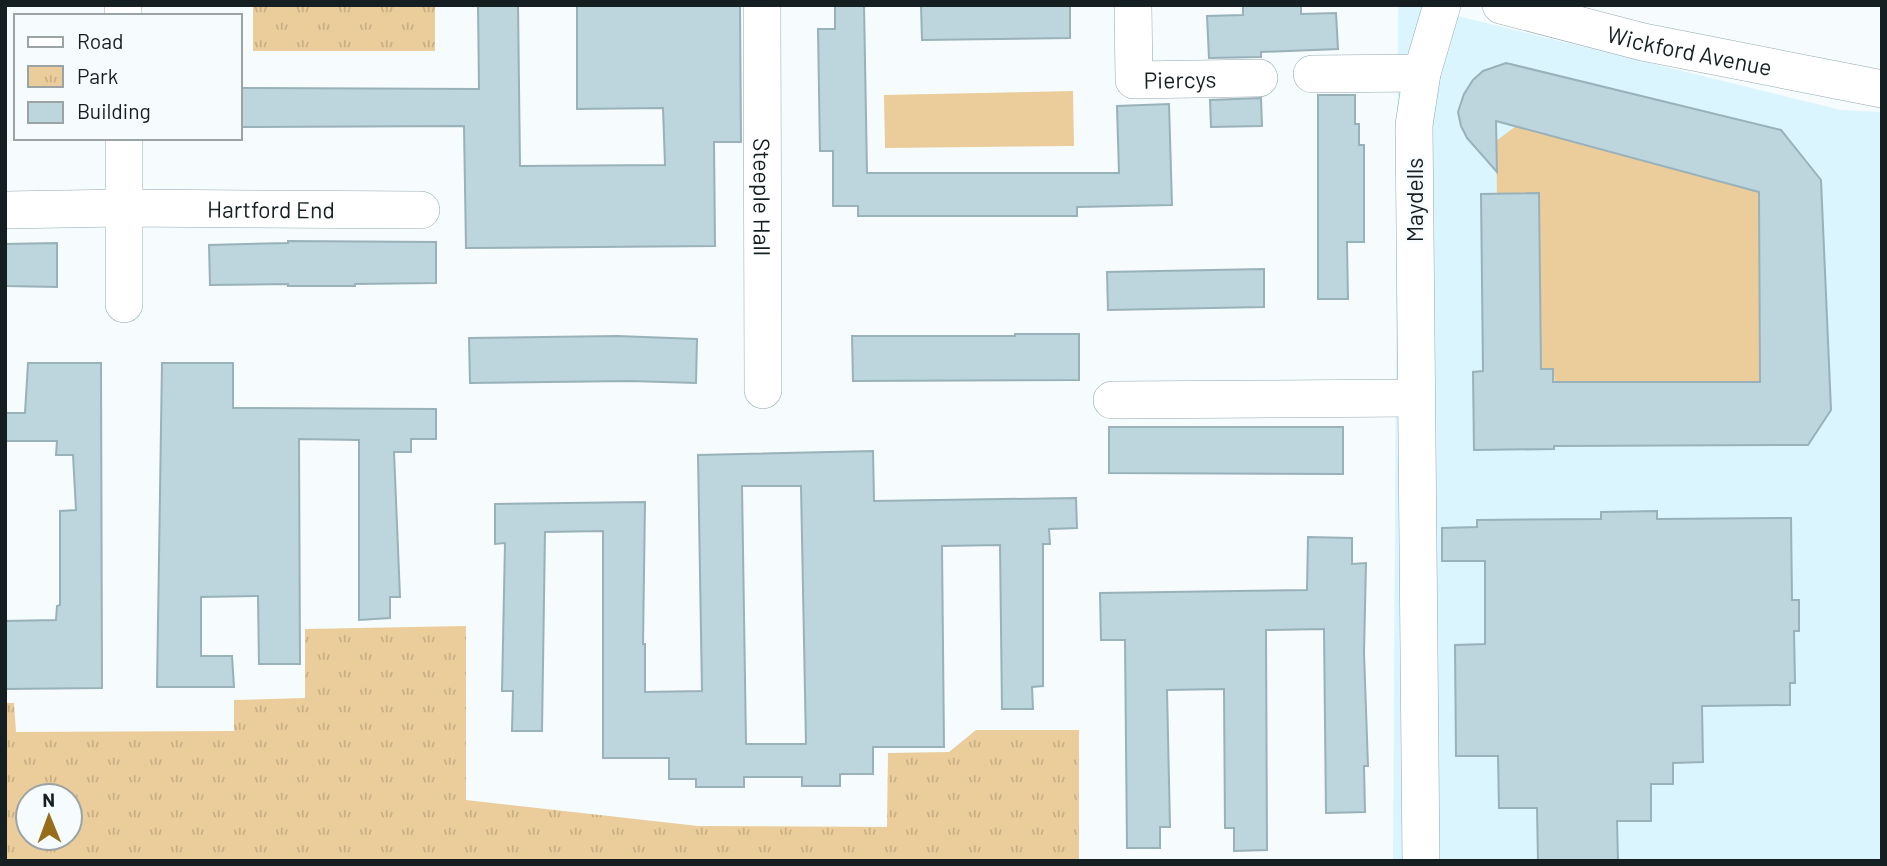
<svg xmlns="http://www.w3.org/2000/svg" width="1887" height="866" font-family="Barlow,sans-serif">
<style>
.built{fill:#daf5fe}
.green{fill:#ebcc9b}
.park{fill:url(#park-tufts);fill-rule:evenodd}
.building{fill:#bdd5dd;stroke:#99b1b9;stroke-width:2;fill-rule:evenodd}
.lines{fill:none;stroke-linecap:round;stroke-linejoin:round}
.minor-casing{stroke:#92a9b1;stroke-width:38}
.minor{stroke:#fff;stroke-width:37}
.labels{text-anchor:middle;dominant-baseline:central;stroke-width:5;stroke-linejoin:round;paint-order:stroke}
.street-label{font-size:23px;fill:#151e21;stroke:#f6fbfd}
</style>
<defs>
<pattern id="park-tufts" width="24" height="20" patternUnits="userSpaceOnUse" patternTransform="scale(1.75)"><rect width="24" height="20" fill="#ebcc9b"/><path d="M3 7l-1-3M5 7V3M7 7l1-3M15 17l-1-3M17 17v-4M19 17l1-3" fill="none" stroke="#c9af85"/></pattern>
</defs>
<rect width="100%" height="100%" fill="#f6fbfd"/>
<path class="built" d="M 1398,5 L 1413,5 L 1841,110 L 1882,112 L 1882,861 L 1393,861 Z"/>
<path class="green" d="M 1073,91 L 1074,146 L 885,148 L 884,95 Z
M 1516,126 L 1759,192 L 1760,382 L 1555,382 L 1553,369 L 1541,369 L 1539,194 L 1497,194 L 1496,141 Z"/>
<path class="park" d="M 253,5 L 435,5 L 435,51 L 253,51 Z
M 466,626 L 466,800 L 698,826 L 887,827 L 888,753 L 949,752 L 976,730 L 1079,730 L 1079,861 L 5,861 L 5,703 L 14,703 L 16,732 L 234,731 L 234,700 L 305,698 L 305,629 ZM 28,796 L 70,796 L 70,838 L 28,838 Z"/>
<path class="building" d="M 478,5 L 518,5 L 520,166 L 665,165 L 663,108 L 577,109 L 577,5 L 740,5 L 741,142 L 714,142 L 715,246 L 466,248 L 464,126 L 240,127 L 240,88 L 479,89 Z
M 835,5 L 864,5 L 867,173 L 1119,173 L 1117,106 L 1169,104 L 1172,205 L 1077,207 L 1077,216 L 858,216 L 858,206 L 833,206 L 833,151 L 820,151 L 818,29 L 835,29 Z
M 921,5 L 1070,5 L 1070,38 L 922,40 Z
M 1243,5 L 1301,6 L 1301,14 L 1336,13 L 1338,49 L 1261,52 L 1261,57 L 1209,58 L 1207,16 L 1243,15 Z
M 1506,63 L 1781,130 L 1821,180 L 1831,410 L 1808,445 L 1554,446 L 1554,449 L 1474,450 L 1473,372 L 1483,371 L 1481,194 L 1539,193 L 1541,369 L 1553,369 L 1553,382 L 1760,382 L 1759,192 L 1496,121 L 1497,172 L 1467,138 L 1461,126 L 1458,112 L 1464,94 L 1473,80 L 1483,71 Z
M 1318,95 L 1355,95 L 1355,124 L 1359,124 L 1359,145 L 1364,145 L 1364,242 L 1347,242 L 1348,299 L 1318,299 Z
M 1261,98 L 1262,126 L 1211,127 L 1210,100 Z
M 288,241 L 436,242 L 436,283 L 355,284 L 355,286 L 288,286 L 288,284 L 210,285 L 209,245 L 288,243 Z
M 57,243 L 57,287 L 5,286 L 5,244 Z
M 1264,269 L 1264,307 L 1108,310 L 1107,272 Z
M 1015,334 L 1079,334 L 1079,380 L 853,381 L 852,336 L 1015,336 Z
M 617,336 L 697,339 L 696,383 L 630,381 L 470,383 L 469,338 Z
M 28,363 L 101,363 L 102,688 L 5,689 L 5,621 L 56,620 L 57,606 L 60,605 L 60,511 L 76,510 L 73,455 L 56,455 L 57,441 L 5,441 L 5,413 L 25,413 Z
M 162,363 L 233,363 L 233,408 L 436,409 L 436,439 L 411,439 L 411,452 L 394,452 L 400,597 L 390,597 L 390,618 L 359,620 L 359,440 L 299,439 L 300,664 L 259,664 L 258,596 L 201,597 L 201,656 L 232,656 L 234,687 L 157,687 Z
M 1109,427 L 1343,427 L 1343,474 L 1109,473 Z
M 873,451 L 874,501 L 1076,498 L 1077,528 L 1049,529 L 1050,544 L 1043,544 L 1043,686 L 1032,687 L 1033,709 L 1002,709 L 1000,545 L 942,546 L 944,747 L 873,747 L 873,774 L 840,774 L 840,786 L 802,786 L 802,777 L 744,777 L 744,787 L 696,787 L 696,779 L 669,779 L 669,758 L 603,758 L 603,531 L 545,532 L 542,731 L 512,731 L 513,691 L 502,691 L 505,543 L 495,544 L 495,504 L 645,502 L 643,644 L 645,644 L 645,692 L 702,691 L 698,455 ZM 742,486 L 801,486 L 806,744 L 746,744 Z
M 1657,511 L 1657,519 L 1791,518 L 1792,600 L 1799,600 L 1799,631 L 1794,631 L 1795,683 L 1790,683 L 1790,705 L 1702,706 L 1703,762 L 1673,763 L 1673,784 L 1651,784 L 1651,821 L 1617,821 L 1618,861 L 1538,861 L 1537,808 L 1499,808 L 1498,756 L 1456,756 L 1455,645 L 1485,644 L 1485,561 L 1442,561 L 1442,528 L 1477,527 L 1477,520 L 1601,519 L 1601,512 Z
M 1308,537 L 1352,538 L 1352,564 L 1366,563 L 1364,653 L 1368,766 L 1364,766 L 1365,812 L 1326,813 L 1324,629 L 1266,630 L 1267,850 L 1234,851 L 1234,828 L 1225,828 L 1224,689 L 1167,690 L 1170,827 L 1160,827 L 1160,848 L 1127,848 L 1125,640 L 1101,640 L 1100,593 L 1307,590 Z"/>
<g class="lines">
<g class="minor-casing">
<g id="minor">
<path d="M 123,5 L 123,16"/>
<path id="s1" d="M 762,5 L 763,390"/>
<path id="s2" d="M 1133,5 L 1134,80 L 1259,78"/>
<path id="s3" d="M 1501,5 L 1643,42 L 1882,89"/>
<path d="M 1312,74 L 1422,73"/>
<path id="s4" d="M 5,210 L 123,208 L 421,210"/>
<path d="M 124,304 L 124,138"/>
<path d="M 1112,400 L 1415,398"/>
<path d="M 1421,861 L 1414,125 L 1422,73 L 1442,5"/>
</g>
</g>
<use href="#minor" class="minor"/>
</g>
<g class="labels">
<g class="street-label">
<text stroke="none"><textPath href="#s3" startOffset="194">Wickford Avenue</textPath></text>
<text stroke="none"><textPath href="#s2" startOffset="121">Piercys</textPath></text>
<text stroke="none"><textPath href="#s1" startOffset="192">Steeple Hall</textPath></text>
<text transform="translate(1414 200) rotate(-90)">Maydells</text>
<text stroke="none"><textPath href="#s4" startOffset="266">Hartford End</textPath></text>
</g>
</g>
<rect width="1887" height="866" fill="none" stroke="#151e21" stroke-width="14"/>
<rect x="14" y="14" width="228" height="126" fill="#f6fbfd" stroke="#9ca3a5" stroke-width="2"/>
<rect x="28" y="37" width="35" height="10" fill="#ffffff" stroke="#9ca3a5" stroke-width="2"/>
<text x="77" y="49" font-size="21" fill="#151e21">Road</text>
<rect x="28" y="66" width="35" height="21" fill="url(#park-tufts)" stroke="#9ca3a5" stroke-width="2"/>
<text x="77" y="84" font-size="21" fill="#151e21">Park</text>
<rect x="28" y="102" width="35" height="21" fill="#bdd5dd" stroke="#9ca3a5" stroke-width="2"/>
<text x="77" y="119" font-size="21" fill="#151e21">Building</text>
<g transform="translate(49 817) rotate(359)"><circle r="33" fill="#f6fbfd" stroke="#9ca3a5" stroke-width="2"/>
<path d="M0-5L12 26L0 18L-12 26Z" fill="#986d1a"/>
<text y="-10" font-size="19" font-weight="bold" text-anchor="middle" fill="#151e21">N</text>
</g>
</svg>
